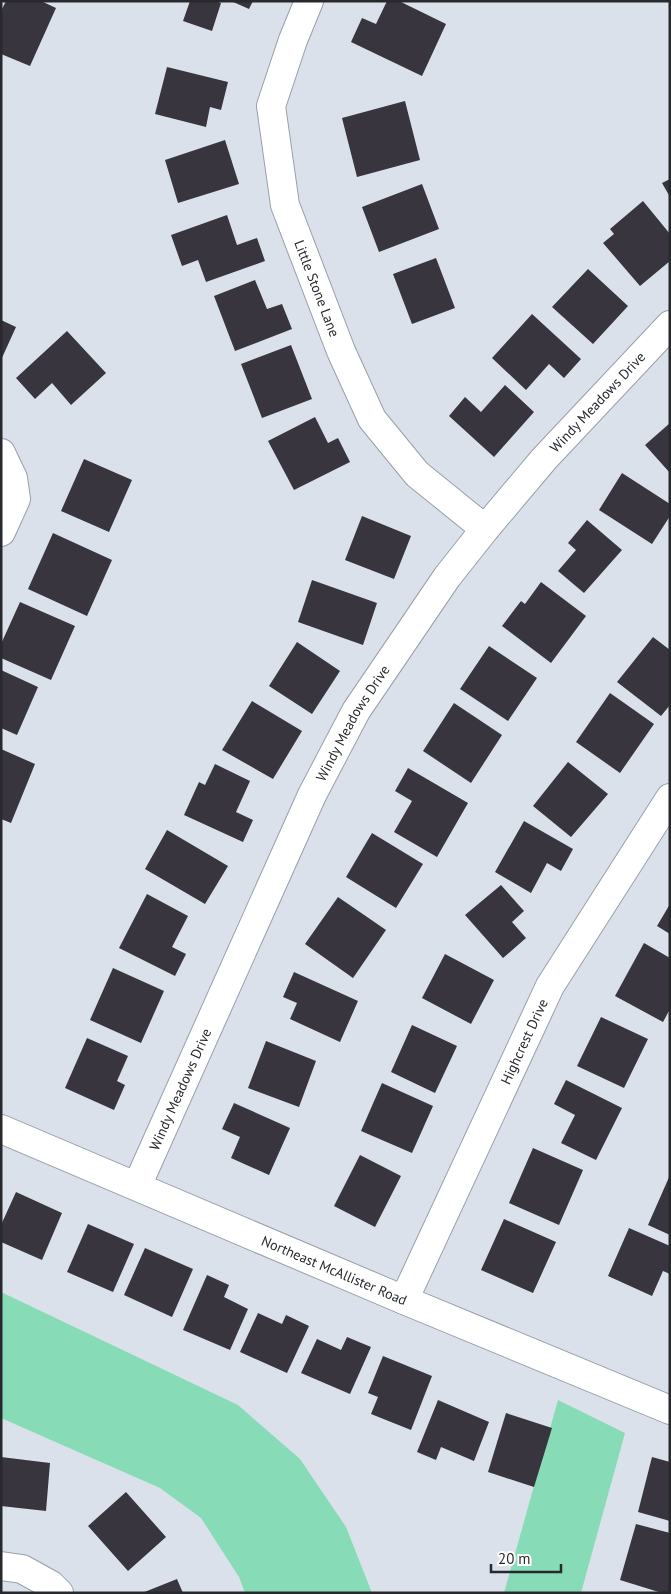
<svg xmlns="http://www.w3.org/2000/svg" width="671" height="1594" font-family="'PT Sans',sans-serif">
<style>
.green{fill:#87dcb7}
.building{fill:#38353e}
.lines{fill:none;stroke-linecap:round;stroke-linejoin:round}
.minor-casing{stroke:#989fa8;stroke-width:30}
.minor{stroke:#fff;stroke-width:28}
.labels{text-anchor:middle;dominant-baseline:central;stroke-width:5;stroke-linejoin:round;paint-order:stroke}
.street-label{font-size:14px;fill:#27292d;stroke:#fff}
</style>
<rect width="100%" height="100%" fill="#dae1eb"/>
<path class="green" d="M 1,1292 L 238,1405 L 300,1459 L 346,1527 L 372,1593 L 245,1593 L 239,1577 L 201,1518 L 160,1488 L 1,1418 Z
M 558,1400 L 625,1433 L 581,1593 L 504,1593 Z"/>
<path class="building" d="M 6,1 L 41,1 L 56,8 L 30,66 L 1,54 L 1,11 Z
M 190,1 L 216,1 L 221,3 L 212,31 L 183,21 Z
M 231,1 L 253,1 L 249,9 Z
M 387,1 L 399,1 L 446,24 L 422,76 L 351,42 L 362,18 L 376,24 Z
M 167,67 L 228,82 L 221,110 L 210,107 L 206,127 L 155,114 Z
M 405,101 L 420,160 L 357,177 L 342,118 Z
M 225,140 L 239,184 L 178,203 L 165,160 Z
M 670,179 L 670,197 L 662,183 Z
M 422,184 L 439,229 L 379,252 L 362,207 Z
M 643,201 L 670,234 L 670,261 L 640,286 L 603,243 L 614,234 L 610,229 Z
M 227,215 L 237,245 L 257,238 L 265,261 L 206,282 L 198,260 L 182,266 L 171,235 Z
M 436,258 L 455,308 L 412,324 L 393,274 Z
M 588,269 L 628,306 L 593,344 L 552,307 Z
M 255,280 L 267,309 L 282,304 L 292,329 L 235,351 L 214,296 Z
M 532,314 L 581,359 L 564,378 L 549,364 L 526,390 L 492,358 Z
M 1,320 L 16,327 L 1,360 Z
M 67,331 L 106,373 L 71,405 L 52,383 L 35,399 L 16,378 Z
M 291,345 L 312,399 L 262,418 L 241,364 Z
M 505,385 L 534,412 L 494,457 L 449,416 L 465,397 L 481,412 Z
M 315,417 L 328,443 L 338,438 L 350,462 L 294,490 L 268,441 Z
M 670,423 L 670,473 L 645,445 Z
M 84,459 L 132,480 L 109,532 L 61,511 Z
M 622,473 L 670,504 L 670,516 L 652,544 L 599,510 Z
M 362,516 L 411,536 L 394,579 L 345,560 Z
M 587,520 L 622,550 L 584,593 L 558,571 L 576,550 L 568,543 Z
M 53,533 L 112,560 L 87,616 L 28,589 Z
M 312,580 L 377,603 L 363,645 L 298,622 Z
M 541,582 L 586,616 L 551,663 L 502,626 L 521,601 L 525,604 Z
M 20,602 L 75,626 L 51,680 L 1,658 L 1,644 Z
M 653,637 L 670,650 L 670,705 L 661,716 L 617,682 Z
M 297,642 L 340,671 L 312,714 L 269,686 Z
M 489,646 L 537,678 L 508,721 L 460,689 Z
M 1,670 L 38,687 L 17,735 L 1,728 Z
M 610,693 L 654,724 L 620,773 L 576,742 Z
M 252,701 L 302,731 L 273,779 L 222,750 Z
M 454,703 L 502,735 L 471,783 L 423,751 Z
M 1,749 L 35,764 L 11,823 L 1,819 Z
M 568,762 L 608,794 L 571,837 L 533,806 Z
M 215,764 L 250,781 L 236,812 L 253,820 L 243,842 L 184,815 L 199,782 L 205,785 Z
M 408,768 L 468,803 L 437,857 L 394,832 L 412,801 L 395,791 Z
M 524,821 L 573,849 L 561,871 L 547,863 L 531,893 L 495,872 Z
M 167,830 L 228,866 L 205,904 L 145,869 Z
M 372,833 L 423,864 L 396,908 L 346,877 Z
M 501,885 L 524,911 L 512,922 L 526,938 L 503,958 L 465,915 Z
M 147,894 L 188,916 L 172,947 L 186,954 L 175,976 L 119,948 Z
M 338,897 L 386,930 L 353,978 L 305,944 Z
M 670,904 L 670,934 L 657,926 Z
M 644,943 L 670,958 L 670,1009 L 663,1022 L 615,996 Z
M 445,954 L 494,980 L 471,1024 L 422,998 Z
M 113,968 L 164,991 L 141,1043 L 90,1020 Z
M 294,972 L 358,1001 L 340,1042 L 290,1019 L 297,1003 L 283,997 Z
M 601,1017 L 648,1039 L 624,1088 L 577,1066 Z
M 412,1025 L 457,1046 L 435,1093 L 391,1072 Z
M 87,1038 L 128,1056 L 117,1081 L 125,1085 L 114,1110 L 65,1088 Z
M 266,1041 L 316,1061 L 299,1107 L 248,1088 Z
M 566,1080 L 622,1108 L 596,1160 L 561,1143 L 575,1115 L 554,1104 Z
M 382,1083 L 433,1106 L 412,1153 L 361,1131 Z
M 234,1103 L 290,1128 L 269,1175 L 231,1158 L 240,1137 L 222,1129 Z
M 533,1148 L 583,1170 L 559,1225 L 509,1203 Z
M 360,1155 L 401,1176 L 375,1227 L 334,1206 Z
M 670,1175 L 670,1235 L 648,1225 Z
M 16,1192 L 62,1213 L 42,1260 L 1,1242 L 1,1225 Z
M 504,1219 L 556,1242 L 533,1293 L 481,1270 Z
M 88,1224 L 134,1244 L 113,1292 L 67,1272 Z
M 629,1228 L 670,1246 L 670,1274 L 663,1271 L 652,1296 L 608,1276 Z
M 145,1248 L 193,1269 L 172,1317 L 124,1295 Z
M 207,1275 L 229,1285 L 224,1297 L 248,1309 L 230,1350 L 183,1330 Z
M 258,1313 L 282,1324 L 286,1315 L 309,1326 L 287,1373 L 240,1352 Z
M 347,1337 L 371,1347 L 350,1394 L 301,1373 L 317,1339 L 341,1350 Z
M 383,1356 L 432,1376 L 411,1430 L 371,1414 L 378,1397 L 368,1393 Z
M 438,1400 L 489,1422 L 474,1461 L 441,1447 L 436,1460 L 417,1452 Z
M 506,1413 L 552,1428 L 534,1487 L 488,1472 Z
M 1,1457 L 50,1463 L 46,1511 L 1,1506 Z
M 652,1457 L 670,1462 L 670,1521 L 638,1512 Z
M 126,1492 L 166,1537 L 128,1571 L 88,1526 Z
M 636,1524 L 670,1533 L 670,1593 L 662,1593 L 620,1580 Z
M 177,1579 L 183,1593 L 142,1593 Z"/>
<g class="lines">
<g class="minor-casing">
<g id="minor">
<path id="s1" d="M 309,1 L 293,40 L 271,106 L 285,205 L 341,351 L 372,419 L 417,474 L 485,529"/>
<path d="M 1,453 L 13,478 L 16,499 L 1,532"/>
<path id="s2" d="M 1,1129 L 404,1300 L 670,1410"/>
<path id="s3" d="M 137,1186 L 312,795 L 356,711 L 447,577 L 485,529 L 544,459 L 670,325"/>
<path id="s4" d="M 404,1300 L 550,986 L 670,798"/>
<path d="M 1,1566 L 22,1569 L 51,1585 L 59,1593"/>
</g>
</g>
<use href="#minor" class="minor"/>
</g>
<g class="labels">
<g class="street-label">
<text stroke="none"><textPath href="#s1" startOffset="301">Little Stone Lane</textPath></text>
<text stroke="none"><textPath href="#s3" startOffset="916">Windy Meadows Drive</textPath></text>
<text stroke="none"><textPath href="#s3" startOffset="511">Windy Meadows Drive</textPath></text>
<text stroke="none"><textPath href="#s4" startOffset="285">Highcrest Drive</textPath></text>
<text stroke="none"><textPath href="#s3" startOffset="106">Windy Meadows Drive</textPath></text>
<text stroke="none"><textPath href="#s2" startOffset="362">Northeast McAllister Road</textPath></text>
</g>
</g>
<rect width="671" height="1594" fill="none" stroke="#27292d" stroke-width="5"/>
<path d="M491 1564v8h70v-8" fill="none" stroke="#27292d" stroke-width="2.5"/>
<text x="498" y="1564" font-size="15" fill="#27292d" stroke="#ffffff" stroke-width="4" paint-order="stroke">20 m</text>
</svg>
